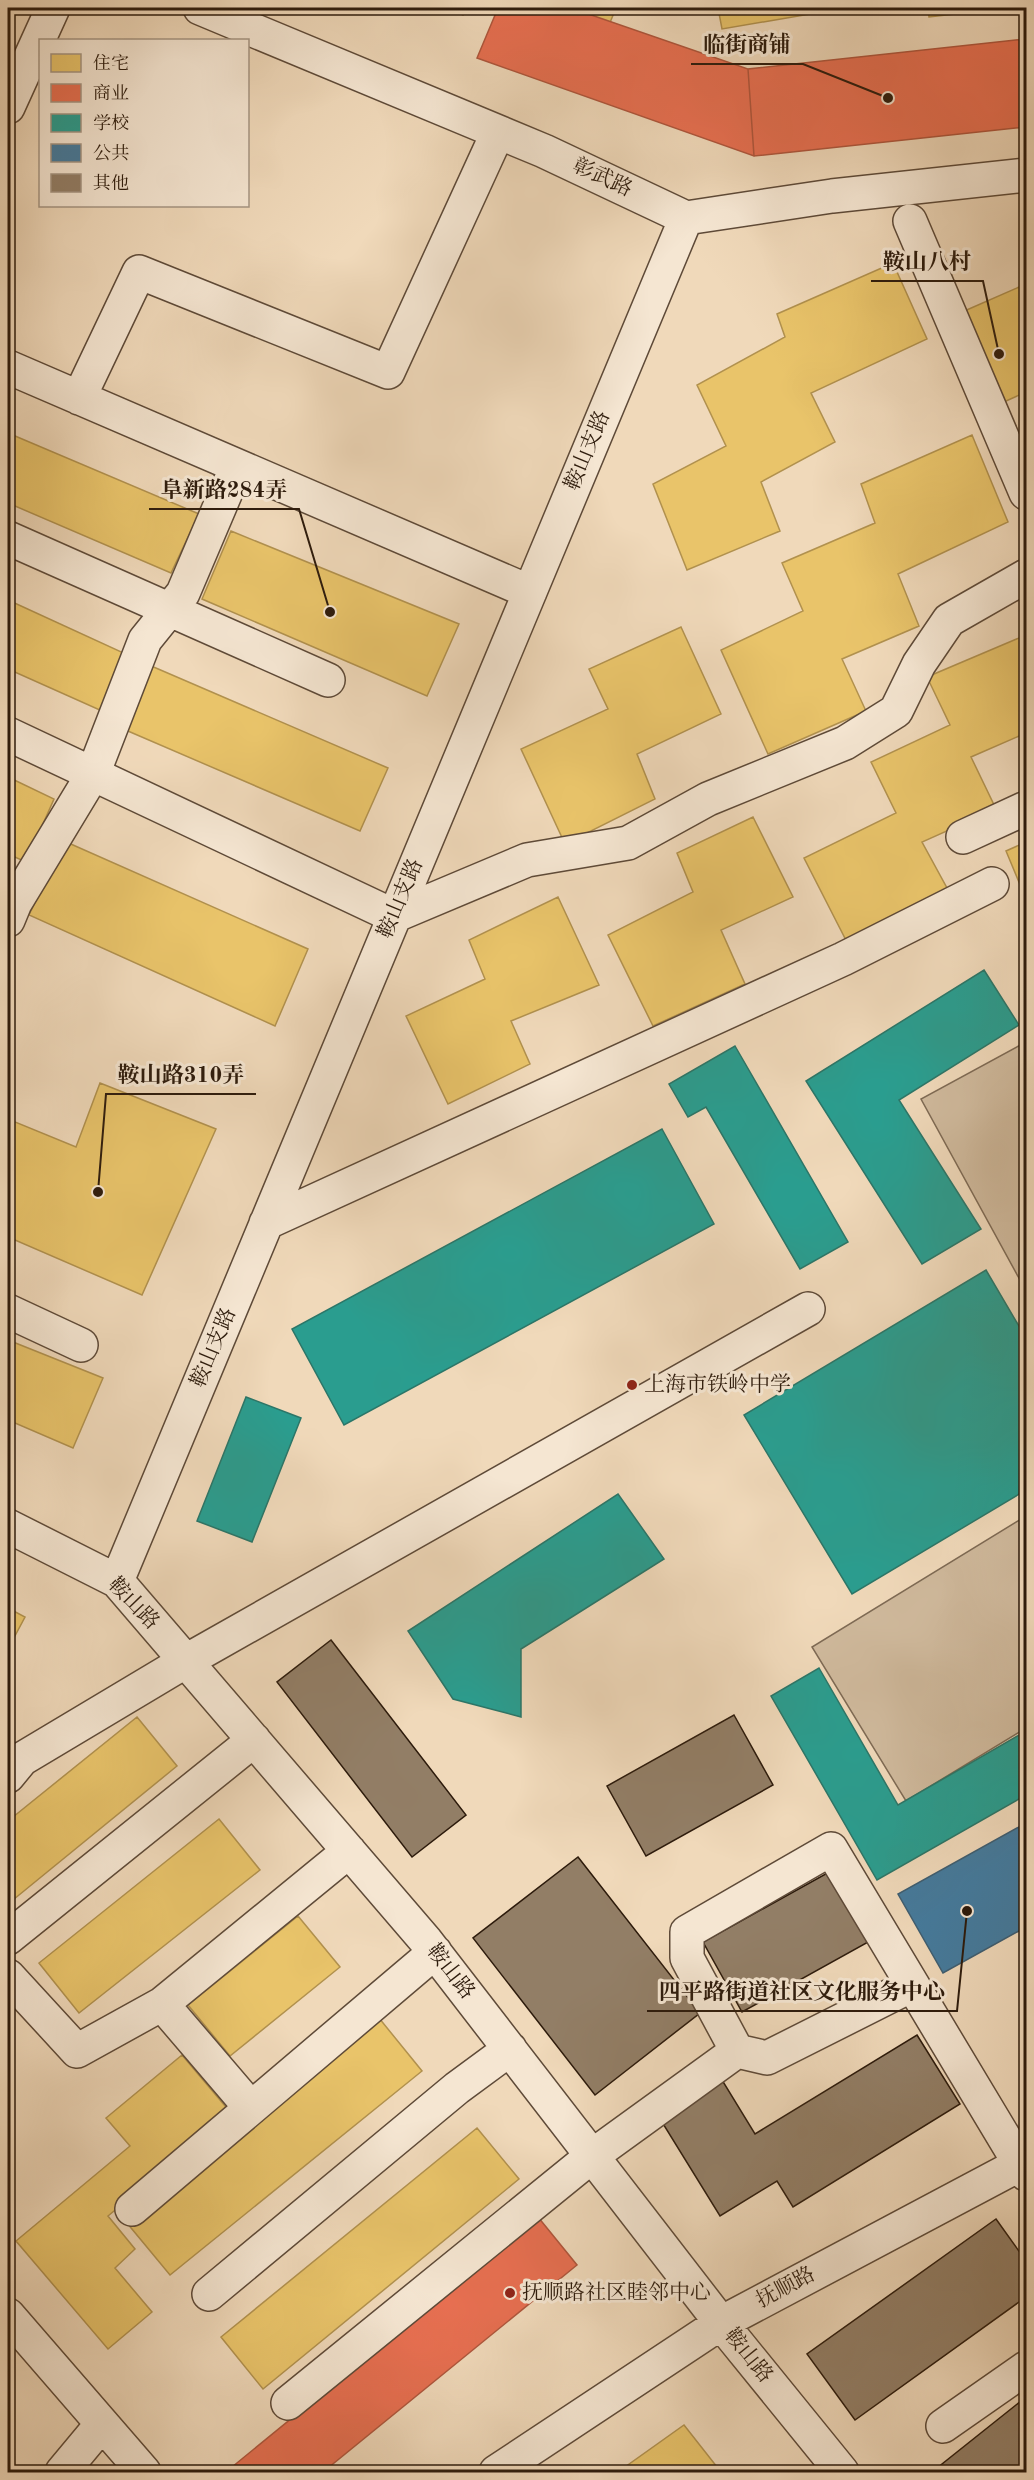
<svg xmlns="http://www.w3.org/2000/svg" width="1034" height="2480" font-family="'Old Standard TT','Noto Serif SC',serif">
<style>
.green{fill:#cfb99c;stroke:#7e6a54;stroke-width:1.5}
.homes{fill:#e9c46a;stroke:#b1914e;stroke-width:1.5}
.shops{fill:#e76f51;stroke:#af563c;stroke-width:1.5}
.schools{fill:#2a9d8f;stroke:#2b7668;stroke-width:1.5}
.public{fill:#457b9d;stroke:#3e5e72;stroke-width:1.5}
.building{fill:#927e66;stroke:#2d1b0c;stroke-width:1.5}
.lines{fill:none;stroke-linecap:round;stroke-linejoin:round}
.minor-casing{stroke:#5e4a38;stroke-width:36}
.minor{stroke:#f5e6d2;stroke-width:33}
.poi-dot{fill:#8f2418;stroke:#f5e6d2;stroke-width:2}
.labels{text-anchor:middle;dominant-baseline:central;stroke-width:6;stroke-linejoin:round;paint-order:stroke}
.street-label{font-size:21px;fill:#2d1b0c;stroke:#f5e6d2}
.poi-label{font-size:21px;fill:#2d1b0c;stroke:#f5e6d2;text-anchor:start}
.leader{fill:none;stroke:#2d1b0c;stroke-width:2}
.callout-dot{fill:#2d1b0c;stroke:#f5e6d2;stroke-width:2}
.callout-label{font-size:22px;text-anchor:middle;font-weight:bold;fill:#2d1b0c;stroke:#f5e6d2;stroke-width:6;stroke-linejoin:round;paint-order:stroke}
</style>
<rect width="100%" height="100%" fill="#f0d9ba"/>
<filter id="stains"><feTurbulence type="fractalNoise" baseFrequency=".00333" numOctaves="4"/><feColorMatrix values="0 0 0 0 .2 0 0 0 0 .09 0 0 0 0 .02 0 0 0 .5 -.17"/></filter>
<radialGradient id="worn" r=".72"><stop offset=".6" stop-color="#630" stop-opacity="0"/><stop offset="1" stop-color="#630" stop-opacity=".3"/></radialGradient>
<path class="green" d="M 1026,1042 L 1026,1291 L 921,1099 Z
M 1026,1516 L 1026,1728 L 906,1801 L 812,1647 Z"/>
<path class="homes" d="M 448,8 L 467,8 L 463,15 Z
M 510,8 L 616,8 L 590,71 L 499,34 Z
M 718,8 L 845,8 L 722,29 Z
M 928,8 L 1009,8 L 929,17 Z
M 893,263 L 927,339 L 811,393 L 835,442 L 761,482 L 780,531 L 687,570 L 653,484 L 726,446 L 697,385 L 785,337 L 777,314 Z
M 1026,284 L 1026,392 L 995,406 L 953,316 Z
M 8,433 L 199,514 L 171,573 L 8,503 Z
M 972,435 L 1008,522 L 898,574 L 919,626 L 842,659 L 866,711 L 768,754 L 721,650 L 803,611 L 782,563 L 875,523 L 861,484 Z
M 231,531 L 459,624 L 427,696 L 202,599 Z
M 8,600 L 128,655 L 102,711 L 8,669 Z
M 681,627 L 721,714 L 637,754 L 655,799 L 565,844 L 521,749 L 608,709 L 589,669 Z
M 1026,635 L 1026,733 L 971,757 L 996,809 L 922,842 L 953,899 L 851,950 L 804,858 L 896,813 L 871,762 L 950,725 L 927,677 Z
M 142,662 L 388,768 L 360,831 L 114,725 Z
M 8,777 L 54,799 L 26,862 L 8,854 Z
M 753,817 L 793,897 L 721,930 L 745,984 L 653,1026 L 608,935 L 693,892 L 677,853 Z
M 64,841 L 308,949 L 275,1026 L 29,915 Z
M 1026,842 L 1026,899 L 1006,851 Z
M 558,897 L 599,985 L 511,1021 L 530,1064 L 448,1104 L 406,1016 L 485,979 L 469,940 Z
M 100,1083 L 216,1129 L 142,1295 L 8,1237 L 8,1119 L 76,1147 Z
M 8,1340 L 103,1378 L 73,1448 L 8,1420 Z
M 8,1608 L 25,1617 L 8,1649 Z
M 137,1717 L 177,1766 L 8,1904 L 8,1821 Z
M 219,1819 L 260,1870 L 79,2013 L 39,1963 Z
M 298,1916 L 340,1967 L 230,2056 L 188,2005 Z
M 379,2018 L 422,2071 L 170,2275 L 127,2223 Z
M 182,2055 L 231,2113 L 108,2216 L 135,2249 L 115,2268 L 152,2312 L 108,2349 L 16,2241 L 130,2146 L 106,2118 Z
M 477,2128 L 519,2179 L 263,2389 L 221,2337 Z
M 684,2425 L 721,2472 L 618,2472 Z"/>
<path class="shops" d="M 498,8 L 571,8 L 748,69 L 754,156 L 477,58 Z
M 1026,39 L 1026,127 L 754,156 L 748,69 Z
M 538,2217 L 577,2265 L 323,2472 L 236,2472 L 232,2467 Z"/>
<path class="schools" d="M 984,970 L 1019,1025 L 899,1100 L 981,1229 L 922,1264 L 806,1081 Z
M 735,1046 L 848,1242 L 800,1269 L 706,1107 L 688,1117 L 669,1084 Z
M 662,1129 L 714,1224 L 344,1425 L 292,1329 Z
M 986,1270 L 1026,1338 L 1026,1490 L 852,1594 L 744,1415 Z
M 246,1397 L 301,1418 L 252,1542 L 197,1521 Z
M 618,1494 L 664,1559 L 521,1649 L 521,1717 L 453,1699 L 408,1631 Z
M 819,1668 L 898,1805 L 1026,1731 L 1026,1795 L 877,1880 L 771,1696 Z"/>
<path class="public" d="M 1026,1823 L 1026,1927 L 943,1973 L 898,1894 Z"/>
<path class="building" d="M 331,1640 L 466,1815 L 412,1857 L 277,1682 Z
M 734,1715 L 773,1785 L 646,1856 L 607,1786 Z
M 578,1857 L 700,2013 L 595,2095 L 473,1938 Z
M 831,1871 L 870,1941 L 742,2012 L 703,1942 Z
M 917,2035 L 960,2104 L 793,2207 L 777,2181 L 720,2216 L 657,2114 L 719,2075 L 755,2134 Z
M 996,2219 L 1026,2261 L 1026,2297 L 855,2420 L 807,2354 Z
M 1026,2397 L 1026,2472 L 932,2472 Z"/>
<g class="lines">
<g class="minor-casing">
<path id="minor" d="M 200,8 L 544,151 L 686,218 L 832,196 L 1026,175
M 8,107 L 53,8
M 910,221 L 1026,493
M 8,367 L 530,592
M 79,398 L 139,272 L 388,372 L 498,132
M 8,538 L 328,680
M 8,734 L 394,916 L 527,860 L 628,843 L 708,799 L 845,743 L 896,711 L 919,664 L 949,620 L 1026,576
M 963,837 L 1026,808
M 8,920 L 15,903 L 93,774 L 145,640 L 183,593 L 237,466
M 266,1223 L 843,959 L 992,884
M 8,1311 L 81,1345
M 8,1526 L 117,1581 L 426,1941 L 721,2323 L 842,2472
M 117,1581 L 686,218
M 8,1776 L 22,1759 L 186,1661 L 808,1309
M 8,1938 L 254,1740
M 8,1976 L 77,2051 L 162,2004 L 349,1851
M 912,1985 L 767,2058 L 737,2051 L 687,1958 L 687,1932 L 831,1849 L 1026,2174
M 162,2004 L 251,2108
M 132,2209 L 435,1952
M 209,2294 L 457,2088 L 510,2049
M 8,2315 L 144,2472
M 288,2403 L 592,2156 L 737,2051
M 943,2426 L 1026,2368
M 62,2472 L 102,2424
M 496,2472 L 721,2323 L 1026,2161"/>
</g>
<use href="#minor" class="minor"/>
</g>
<g class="poi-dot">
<circle cx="632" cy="1385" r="6"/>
<circle cx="510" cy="2293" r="6"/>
</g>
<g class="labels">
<g class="street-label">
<text transform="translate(602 178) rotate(25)">彰武路</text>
<text transform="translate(588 451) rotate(-67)">鞍山支路</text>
<text transform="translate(401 899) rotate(-67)">鞍山支路</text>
<text transform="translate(214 1348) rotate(-67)">鞍山支路</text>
<text transform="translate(133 1604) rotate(46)">鞍山路</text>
<text transform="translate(450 1972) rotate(52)">鞍山路</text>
<text transform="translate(786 2288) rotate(-28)">抚顺路</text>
<text transform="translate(748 2356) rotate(51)">鞍山路</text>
</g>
<g class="poi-label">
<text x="644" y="1385">上海市铁岭中学</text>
<text x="522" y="2293">抚顺路社区睦邻中心</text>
</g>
</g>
<path class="leader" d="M888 98L803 64H691M999 354L983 281H871M330 612L299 509H149M98 1192L106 1094H256M967 1911L957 2011H647"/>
<g class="callout-dot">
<circle cx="888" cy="98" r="6"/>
<circle cx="999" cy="354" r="6"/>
<circle cx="330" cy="612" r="6"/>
<circle cx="98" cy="1192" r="6"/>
<circle cx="967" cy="1911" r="6"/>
</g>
<g class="callout-label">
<text x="747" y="52">临街商铺</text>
<text x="927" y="269">鞍山八村</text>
<text x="224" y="497">阜新路284弄</text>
<text x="181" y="1082">鞍山路310弄</text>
<text x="802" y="1999">四平路街道社区文化服务中心</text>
</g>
<rect width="1034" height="2480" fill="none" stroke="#f0d9ba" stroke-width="30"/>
<rect x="9" y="9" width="1016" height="2462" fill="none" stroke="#2d1b0c" stroke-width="3"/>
<rect x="15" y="15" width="1004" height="2450" fill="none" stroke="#2d1b0c" stroke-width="1.5"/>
<rect x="39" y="39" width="210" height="168" fill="#f5e6d2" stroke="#a59583" stroke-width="1.5"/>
<rect x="51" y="54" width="30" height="18" fill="#e9c46a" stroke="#a59583" stroke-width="1.5"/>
<text x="93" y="69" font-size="18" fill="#2d1b0c">住宅</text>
<rect x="51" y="84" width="30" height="18" fill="#e76f51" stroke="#a59583" stroke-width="1.5"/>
<text x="93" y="99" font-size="18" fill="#2d1b0c">商业</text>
<rect x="51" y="114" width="30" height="18" fill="#2a9d8f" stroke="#a59583" stroke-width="1.5"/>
<text x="93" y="129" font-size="18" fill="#2d1b0c">学校</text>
<rect x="51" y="144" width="30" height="18" fill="#457b9d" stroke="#a59583" stroke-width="1.5"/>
<text x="93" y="159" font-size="18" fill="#2d1b0c">公共</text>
<rect x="51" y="174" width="30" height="18" fill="#927e66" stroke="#a59583" stroke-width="1.5"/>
<text x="93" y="189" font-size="18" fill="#2d1b0c">其他</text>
<rect width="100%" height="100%" filter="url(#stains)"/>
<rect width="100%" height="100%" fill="url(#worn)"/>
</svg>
